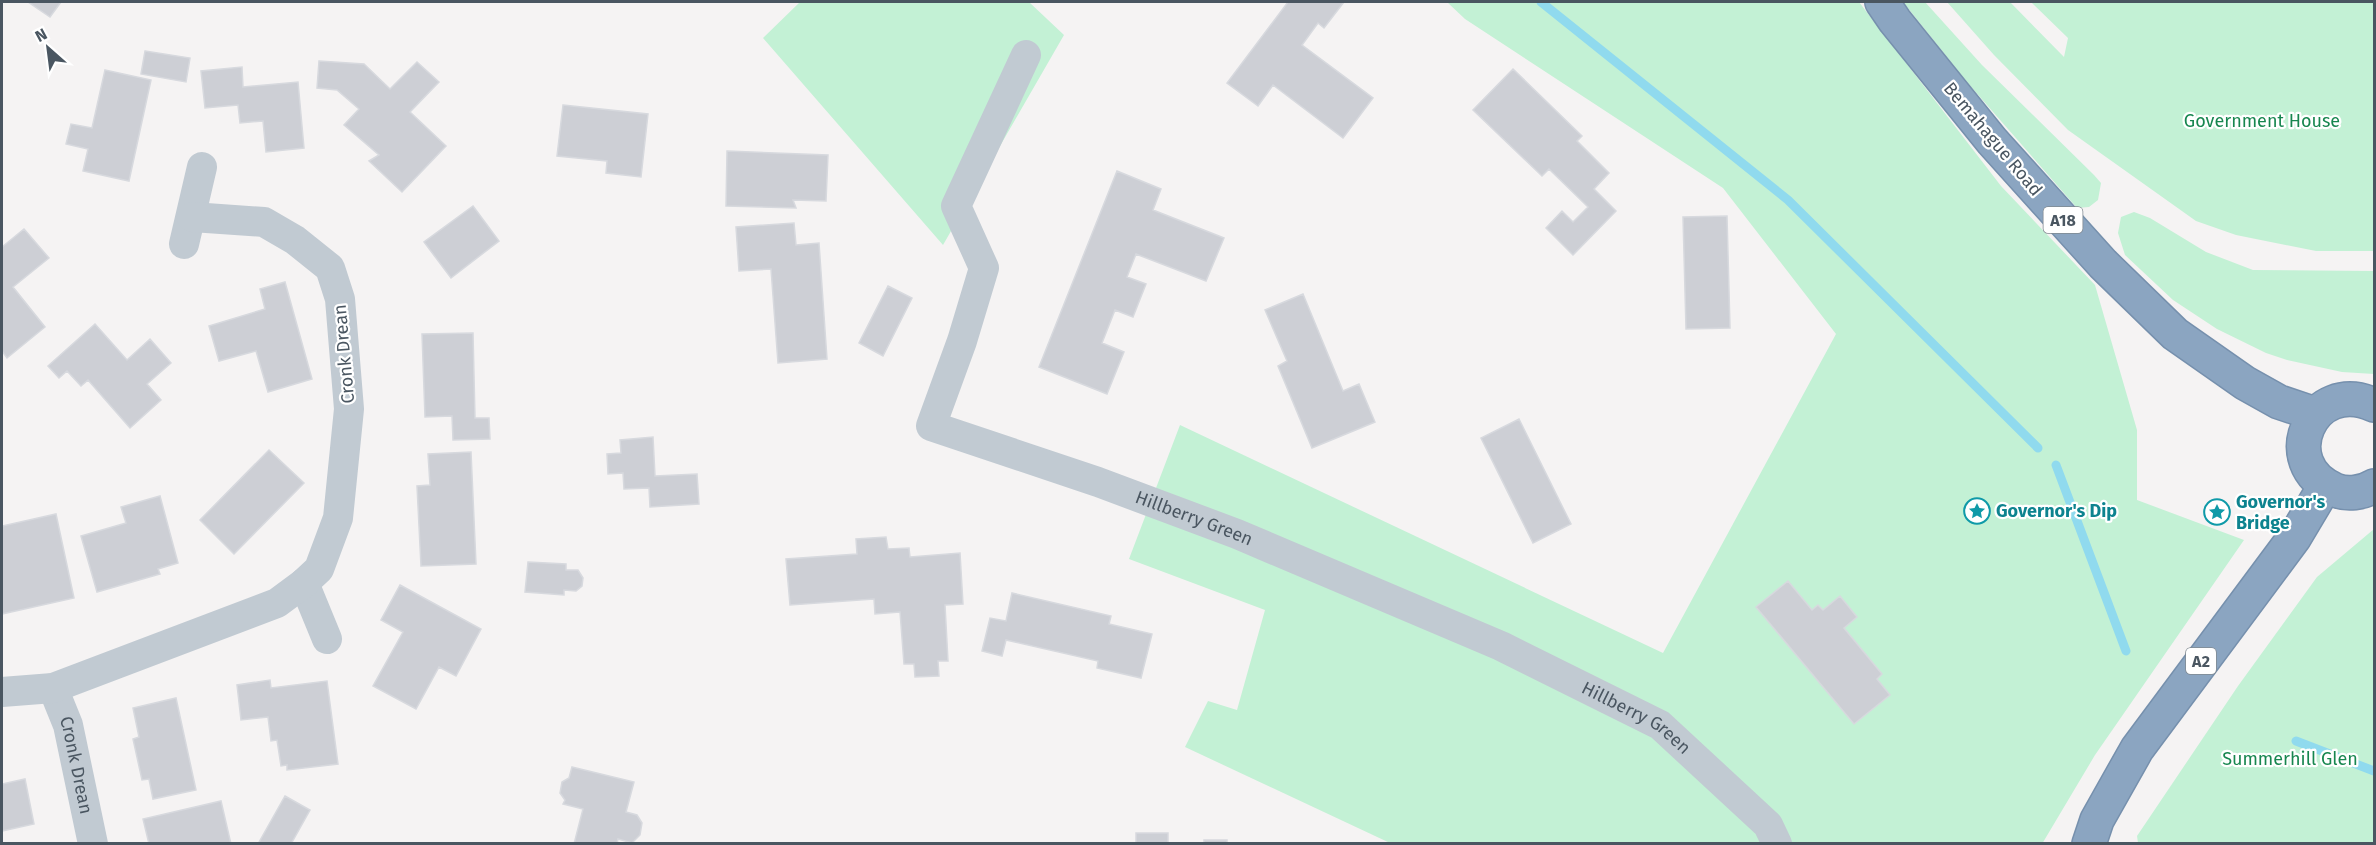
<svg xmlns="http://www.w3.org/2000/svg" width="2376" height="845" font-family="'Fira Sans',sans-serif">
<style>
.green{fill:#c3f1d5}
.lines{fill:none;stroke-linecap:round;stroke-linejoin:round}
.stream{stroke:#90daee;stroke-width:9}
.building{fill:#cdcfd5;stroke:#d7d9de;stroke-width:1.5}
.highway-casing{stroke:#7690ad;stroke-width:36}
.street{stroke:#c1cad2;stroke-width:30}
.highway{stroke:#8ba5c1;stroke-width:33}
.labels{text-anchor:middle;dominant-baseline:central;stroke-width:4.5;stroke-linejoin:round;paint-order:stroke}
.shield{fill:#fff;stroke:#808990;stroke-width:1.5}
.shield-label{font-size:16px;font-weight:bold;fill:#4a5661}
.park-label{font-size:18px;fill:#17864f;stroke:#fff}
.street-label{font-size:18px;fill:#4a5661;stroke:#fff}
.culture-label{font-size:18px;font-weight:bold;fill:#0d838f;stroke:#fff;text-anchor:start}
</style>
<rect width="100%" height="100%" fill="#f5f3f3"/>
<path class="green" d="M 800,2 L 1029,2 L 1064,35 L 943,245 L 763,38 Z
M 1447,2 L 1859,2 L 2001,186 L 2095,285 L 2137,430 L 2137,500 L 2244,540 L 2095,755 L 2042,844 L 1390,843 L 1185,747 L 1208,701 L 1237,710 L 1265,610 L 1129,559 L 1180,425 L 1663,653 L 1836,334 L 1723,188 L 1465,19 Z
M 1903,2 L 1925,2 L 1982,65 L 2094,175 L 2101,183 L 2098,200 L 2089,207 L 2077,208 L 1966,81 Z
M 1947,2 L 2010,2 L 2064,57 L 2068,38 L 2031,2 L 2374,2 L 2374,251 L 2316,251 L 2236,235 L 2196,221 L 2068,130 L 1994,55 Z
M 2134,212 L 2150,218 L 2206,252 L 2253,270 L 2374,271 L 2374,374 L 2342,372 L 2287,360 L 2266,353 L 2217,329 L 2173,300 L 2125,255 L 2118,233 L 2121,217 Z
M 2374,529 L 2374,843 L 2138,843 L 2137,836 L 2238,686 L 2317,577 Z"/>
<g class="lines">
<path class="stream" d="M 1541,2 L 1788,200 L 2038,448
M 2056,465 L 2126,651
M 2296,741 L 2374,771"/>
</g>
<path class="building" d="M 28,2 L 61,2 L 50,17 Z
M 1288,2 L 1344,2 L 1324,28 L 1318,23 L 1302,45 L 1373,98 L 1343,138 L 1273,85 L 1258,106 L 1227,83 Z
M 145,51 L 190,58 L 186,82 L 141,74 Z
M 319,61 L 364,64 L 390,89 L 417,62 L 439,82 L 410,112 L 446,146 L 402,192 L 369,161 L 379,155 L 344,125 L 359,109 L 337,90 L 317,88 Z
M 242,67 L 243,87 L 298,82 L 304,148 L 266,152 L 263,121 L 240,123 L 238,105 L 205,108 L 201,71 Z
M 1513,69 L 1582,136 L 1577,141 L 1609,173 L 1594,189 L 1616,211 L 1573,255 L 1546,228 L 1562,211 L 1573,222 L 1588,207 L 1549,169 L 1542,176 L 1473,110 Z
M 105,70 L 151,80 L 129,181 L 83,171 L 88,149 L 66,144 L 71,124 L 92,128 Z
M 563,105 L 648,114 L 641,177 L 606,173 L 607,161 L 557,156 Z
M 727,151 L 828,155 L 826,201 L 793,200 L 796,208 L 726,206 Z
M 1117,171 L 1161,189 L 1153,210 L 1224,238 L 1206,281 L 1136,254 L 1127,277 L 1146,284 L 1133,317 L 1115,310 L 1102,343 L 1124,352 L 1107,394 L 1039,367 Z
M 473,206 L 499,241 L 451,278 L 424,242 Z
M 1727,216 L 1730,328 L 1686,329 L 1683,217 Z
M 794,223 L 796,245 L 819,243 L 827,359 L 778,363 L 771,269 L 739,271 L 736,227 Z
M 24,229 L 49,258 L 13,287 L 45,327 L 7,358 L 2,351 L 2,247 Z
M 285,282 L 312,379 L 268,392 L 256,351 L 219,361 L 209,326 L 265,309 L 260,289 Z
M 888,286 L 912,298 L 883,356 L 859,343 Z
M 1303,294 L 1343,391 L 1359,384 L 1375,422 L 1312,448 L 1278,366 L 1287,361 L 1265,310 Z
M 95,324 L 127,360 L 150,339 L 171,363 L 147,384 L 161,400 L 130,428 L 88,380 L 81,386 L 67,371 L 59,378 L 48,366 Z
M 473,333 L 475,418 L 489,418 L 490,439 L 453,440 L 452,416 L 425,417 L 422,334 Z
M 1519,419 L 1571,524 L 1533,543 L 1481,438 Z
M 653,437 L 655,476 L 697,474 L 699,504 L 650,507 L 649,488 L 624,489 L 623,473 L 608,474 L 607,454 L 621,453 L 620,440 Z
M 269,450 L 304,483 L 234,554 L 200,520 Z
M 471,452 L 476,564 L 421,566 L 417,486 L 430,485 L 428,454 Z
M 160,496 L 178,563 L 158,569 L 160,574 L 97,592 L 81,536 L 126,523 L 121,507 Z
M 56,514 L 74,598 L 2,614 L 2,526 Z
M 886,537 L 888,549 L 909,548 L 910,557 L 960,553 L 963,604 L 945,605 L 948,661 L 938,661 L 939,676 L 915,677 L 914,664 L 904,664 L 900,612 L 875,614 L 874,599 L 790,605 L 786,559 L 857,554 L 856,539 Z
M 528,562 L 566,564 L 566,570 L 578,570 L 583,578 L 582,586 L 576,591 L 564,590 L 564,595 L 525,592 Z
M 1788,581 L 1812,610 L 1818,605 L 1823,610 L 1840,596 L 1857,617 L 1844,628 L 1882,674 L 1877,679 L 1890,695 L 1854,724 L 1756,607 Z
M 400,585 L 481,629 L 456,676 L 439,667 L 416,709 L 373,686 L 403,632 L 381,620 Z
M 1012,593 L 1111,616 L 1109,624 L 1152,634 L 1141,678 L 1097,668 L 1098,661 L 1006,640 L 1002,656 L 982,651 L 990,618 L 1006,621 Z
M 270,680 L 271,688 L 327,681 L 338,764 L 287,770 L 287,765 L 281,766 L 277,740 L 271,741 L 268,717 L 241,720 L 237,685 Z
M 176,698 L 196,790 L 153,799 L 149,779 L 142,780 L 133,739 L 139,737 L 133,708 Z
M 572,767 L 634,782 L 626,812 L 637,815 L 642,823 L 640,835 L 632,843 L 618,839 L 617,844 L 574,844 L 583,809 L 563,804 L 565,800 L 560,793 L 562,782 L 569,778 Z
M 25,779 L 34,824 L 2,831 L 2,784 Z
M 285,796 L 310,810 L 291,844 L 258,844 Z
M 221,801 L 231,844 L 149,844 L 143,819 Z
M 1136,833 L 1168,833 L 1168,844 L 1136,844 Z
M 1204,840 L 1227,840 L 1227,844 L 1204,844 Z"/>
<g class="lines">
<g class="highway-casing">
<path id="highway" d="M 1882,2 L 1895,21 L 1992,141 L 2103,264 L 2175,334 L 2245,383 L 2279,402 L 2315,414
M 2374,405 C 2312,376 2273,464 2335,490 C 2347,495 2363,493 2374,486
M 2089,844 L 2097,820 L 2137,749 L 2294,538 L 2325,486"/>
</g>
<g class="street">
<path id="s1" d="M 1026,55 L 956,206 L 984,268 L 962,341 L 931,426 L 1098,482 L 1237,534 L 1501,646 L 1660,725 L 1768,825 L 1777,844"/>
<path d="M 184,244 L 202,167"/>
<path d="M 304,583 L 327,639"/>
<path id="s2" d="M 53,688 L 68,725 L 93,844"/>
<path d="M 2,692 L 53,688 L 277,603 L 304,583 L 319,569 L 338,518 L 349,409 L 340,299 L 330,268 L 295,240 L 264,222 L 192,217"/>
</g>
<use href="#highway" class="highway"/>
</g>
<defs>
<g id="sight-ring" transform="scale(1.35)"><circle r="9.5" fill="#fff" stroke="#0f9aa8" stroke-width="1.5"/><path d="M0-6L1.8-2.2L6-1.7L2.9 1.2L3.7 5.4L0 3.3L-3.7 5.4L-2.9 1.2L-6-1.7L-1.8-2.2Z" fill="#0f9aa8"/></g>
</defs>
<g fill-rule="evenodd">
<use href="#sight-ring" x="1977" y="511"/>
<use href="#sight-ring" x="2217" y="512"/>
</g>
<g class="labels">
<g class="shield">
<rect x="2043.5" y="207" width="39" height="26" rx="4.5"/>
<rect x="2186" y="648" width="30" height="26" rx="4.5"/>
</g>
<g class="shield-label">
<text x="2063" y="220">A18</text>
<text x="2201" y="661">A2</text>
</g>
<g class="park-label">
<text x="2262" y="121">Government House</text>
<text x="2290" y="759">Summerhill Glen</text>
</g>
<g class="street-label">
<text transform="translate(1993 139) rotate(50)">Bemahague Road</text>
<text transform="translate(344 354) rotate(-95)">Cronk Drean</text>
<text stroke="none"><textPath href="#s1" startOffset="680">Hillberry Green</textPath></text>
<text stroke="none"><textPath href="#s1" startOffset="1166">Hillberry Green</textPath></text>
<text stroke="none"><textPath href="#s2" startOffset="81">Cronk Drean</textPath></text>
</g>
<g class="culture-label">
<text x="2236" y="502">Governor's<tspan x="2236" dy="21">Bridge</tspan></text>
<text x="1996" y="511">Governor's Dip</text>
</g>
</g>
<rect width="2376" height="845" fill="none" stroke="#4a5661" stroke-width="6"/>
<g transform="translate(48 48) rotate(332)" stroke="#ffffff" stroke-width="4.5" paint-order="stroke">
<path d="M0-4.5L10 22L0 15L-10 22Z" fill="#4a5661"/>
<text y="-9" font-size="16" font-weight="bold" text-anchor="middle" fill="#4a5661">N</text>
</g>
</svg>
